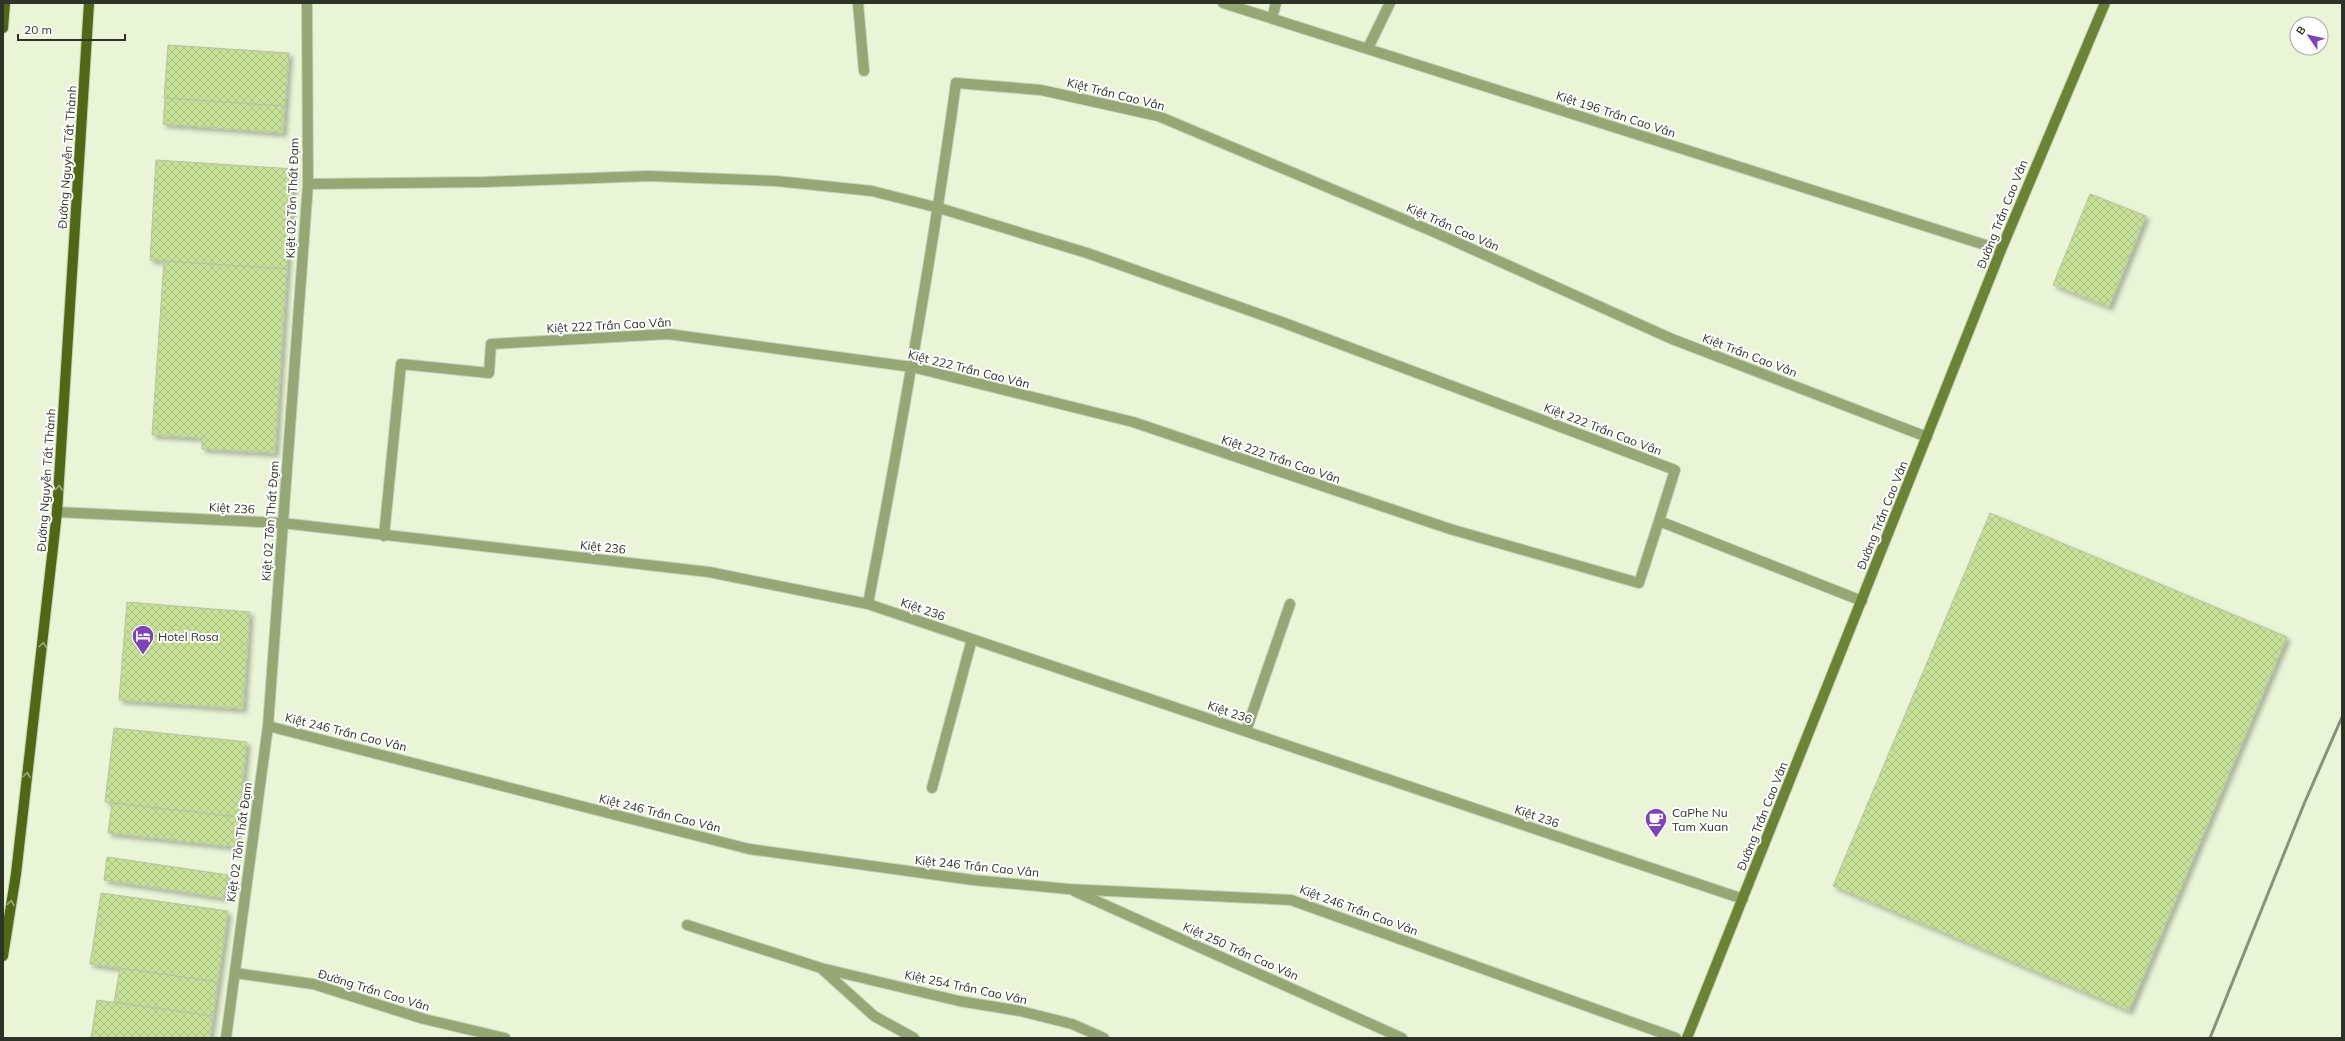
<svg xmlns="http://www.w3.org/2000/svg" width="2345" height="1041" font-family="Mulish,sans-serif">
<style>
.building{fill:url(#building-cross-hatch);stroke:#b8c3a5;filter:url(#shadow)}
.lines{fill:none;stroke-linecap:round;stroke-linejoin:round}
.service-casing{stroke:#c7d2b6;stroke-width:12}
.minor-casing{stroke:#c7d2b6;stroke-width:12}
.secondary-casing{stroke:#c7d2b6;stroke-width:12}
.primary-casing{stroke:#c7d2b6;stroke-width:12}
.service{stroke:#95a775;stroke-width:10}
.minor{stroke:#95a775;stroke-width:10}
.secondary{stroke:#6b8334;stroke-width:10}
.primary{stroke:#506714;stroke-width:10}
.rail{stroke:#88917c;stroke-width:3}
.oneway{stroke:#9fab7e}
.labels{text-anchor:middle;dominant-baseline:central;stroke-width:4;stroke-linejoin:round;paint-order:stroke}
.street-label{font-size:12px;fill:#2e3327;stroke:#fff}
.poi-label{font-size:12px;fill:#2e3327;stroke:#fff;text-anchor:start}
</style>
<defs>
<pattern id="building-cross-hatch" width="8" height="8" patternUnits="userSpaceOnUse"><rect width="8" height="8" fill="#c6e097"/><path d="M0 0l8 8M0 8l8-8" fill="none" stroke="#aac182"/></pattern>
<filter id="shadow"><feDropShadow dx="3.5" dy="3.5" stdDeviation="2" flood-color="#0004"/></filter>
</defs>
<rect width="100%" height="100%" fill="#e9f5d6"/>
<path class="building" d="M 168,45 L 289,53 L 285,106 L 164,98 Z
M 165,98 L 285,106 L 283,133 L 163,124 Z
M 156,160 L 294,169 L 287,269 L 150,260 Z
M 2090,194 L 2146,216 L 2109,307 L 2053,285 Z
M 164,261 L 287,269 L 275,453 L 202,449 L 202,438 L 152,435 Z
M 1990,513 L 2287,637 L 2129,1011 L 1833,886 Z
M 127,602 L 250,612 L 243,709 L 119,700 Z
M 114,728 L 247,742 L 239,817 L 105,802 Z
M 112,803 L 239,817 L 235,847 L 108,833 Z
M 107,857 L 228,875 L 224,898 L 104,880 Z
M 101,893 L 228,911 L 218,982 L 90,964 Z
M 120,968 L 218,982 L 213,1016 L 114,1002 Z
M 97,1000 L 213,1016 L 210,1038 L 91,1038 Z"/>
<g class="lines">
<g class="service-casing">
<path id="service" d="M 858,3 L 864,71
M 1223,3 L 2001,250
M 1272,18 L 1276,3
M 1368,48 L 1390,3
M 308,184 L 484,182 L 649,176 L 776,181 L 872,191 L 939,208 L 1087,253 L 1279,321 L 1675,470 L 1659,521 L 1862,601
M 57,512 L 282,523 L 709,572 L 868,604 L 1743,899
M 384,536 L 401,364 L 489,373 L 491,344 L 668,334 L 912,367 L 1133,422 L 1450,529 L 1639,583 L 1659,521
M 868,604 C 901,431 932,258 956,83
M 268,726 L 749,849 L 973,880 L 1068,889 L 1291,900 L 1676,1038
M 1246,731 L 1290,604
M 932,788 L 972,639
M 1074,891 L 1402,1038
M 687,925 L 821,968 L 959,1001 L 1020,1011 L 1072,1024 L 1104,1038
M 822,969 L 874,1016 L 914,1038
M 235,973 L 313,984 L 424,1019 L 505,1038"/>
</g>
<g class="minor-casing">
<path id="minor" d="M 956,83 L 1041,90 L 1158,116 L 1434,232 L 1672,339 L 1927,437
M 226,1038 L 268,726 L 308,184 L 307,3"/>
</g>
<g class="secondary-casing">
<path id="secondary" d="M 1687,1038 L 2001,250 L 2105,3"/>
</g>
<g class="primary-casing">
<path id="primary" d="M 3,28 L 5,3
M 3,956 L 16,874 L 57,512 L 89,3"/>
</g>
<use href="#service" class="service"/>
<use href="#minor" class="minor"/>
<use href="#secondary" class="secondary"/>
<use href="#primary" class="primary"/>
<path class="rail" d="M 2210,1038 L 2304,804 L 2342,717"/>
</g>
<defs><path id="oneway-chevron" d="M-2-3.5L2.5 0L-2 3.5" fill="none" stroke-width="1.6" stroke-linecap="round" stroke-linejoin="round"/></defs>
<g class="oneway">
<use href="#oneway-chevron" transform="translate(59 488) rotate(-86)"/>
<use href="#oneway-chevron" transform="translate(43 645) rotate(-83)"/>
<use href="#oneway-chevron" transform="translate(27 775) rotate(-83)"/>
<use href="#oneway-chevron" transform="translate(11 903) rotate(-81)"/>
</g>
<defs>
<g id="hotel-pin" transform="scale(1.15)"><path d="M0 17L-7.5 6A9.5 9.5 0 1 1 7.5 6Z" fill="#7f43b9" stroke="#fff"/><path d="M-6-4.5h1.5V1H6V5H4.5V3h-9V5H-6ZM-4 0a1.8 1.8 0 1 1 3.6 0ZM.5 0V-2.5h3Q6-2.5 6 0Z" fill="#fff"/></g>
<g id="cafe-pin" transform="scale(1.15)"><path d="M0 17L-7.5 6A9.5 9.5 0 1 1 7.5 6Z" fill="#7f43b9" stroke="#fff"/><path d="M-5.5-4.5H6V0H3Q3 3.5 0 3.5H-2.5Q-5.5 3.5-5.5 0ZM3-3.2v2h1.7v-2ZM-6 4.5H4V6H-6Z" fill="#fff"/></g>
</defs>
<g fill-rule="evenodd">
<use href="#hotel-pin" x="143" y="636"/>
<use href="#cafe-pin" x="1656" y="819"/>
</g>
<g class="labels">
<g class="street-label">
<text transform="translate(1116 94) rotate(14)">Kiệt Trần Cao Vân</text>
<text transform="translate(1616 114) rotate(18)">Kiệt 196 Trần Cao Vân</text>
<text transform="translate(67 157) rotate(-86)">Đường Nguyễn Tất Thành</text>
<text transform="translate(292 198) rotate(-88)">Kiệt 02 Tôn Thất Đạm</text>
<text transform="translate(2002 214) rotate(-68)">Đường Trần Cao Vân</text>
<text transform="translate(1453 227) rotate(24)">Kiệt Trần Cao Vân</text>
<text transform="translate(609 325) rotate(-3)">Kiệt 222 Trần Cao Vân</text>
<text transform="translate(1750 355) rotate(21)">Kiệt Trần Cao Vân</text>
<text transform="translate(969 369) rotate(14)">Kiệt 222 Trần Cao Vân</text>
<text transform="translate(1603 429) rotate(21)">Kiệt 222 Trần Cao Vân</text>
<text transform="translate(1281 459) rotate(19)">Kiệt 222 Trần Cao Vân</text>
<text transform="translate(46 480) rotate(-86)">Đường Nguyễn Tất Thành</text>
<text transform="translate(232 508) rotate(3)">Kiệt 236</text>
<text transform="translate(1882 515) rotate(-68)">Đường Trần Cao Vân</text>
<text transform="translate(270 521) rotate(-86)">Kiệt 02 Tôn Thất Đạm</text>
<text transform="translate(603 547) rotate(6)">Kiệt 236</text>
<text transform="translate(923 609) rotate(19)">Kiệt 236</text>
<text transform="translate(1230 712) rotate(19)">Kiệt 236</text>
<text transform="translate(346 732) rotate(14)">Kiệt 246 Trần Cao Vân</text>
<text transform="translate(660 813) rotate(14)">Kiệt 246 Trần Cao Vân</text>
<text transform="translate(1537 816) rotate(19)">Kiệt 236</text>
<text transform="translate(1762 816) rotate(-68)">Đường Trần Cao Vân</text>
<text transform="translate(239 842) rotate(-82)">Kiệt 02 Tôn Thất Đạm</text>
<text transform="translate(977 866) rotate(6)">Kiệt 246 Trần Cao Vân</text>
<text transform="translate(1359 910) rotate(20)">Kiệt 246 Trần Cao Vân</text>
<text transform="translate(1241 951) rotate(24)">Kiệt 250 Trần Cao Vân</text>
<text transform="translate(966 987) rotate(12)">Kiệt 254 Trần Cao Vân</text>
<text transform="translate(374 990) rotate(17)">Đường Trần Cao Vân</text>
</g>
<g class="poi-label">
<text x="158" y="636">Hotel Rosa</text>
<text x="1672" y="812">CaPhe Nu<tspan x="1672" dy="14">Tam Xuan</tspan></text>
</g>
</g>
<rect width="2345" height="1041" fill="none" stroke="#2e3327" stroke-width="8"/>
<g transform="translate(2309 36) rotate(304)"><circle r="19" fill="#ffffff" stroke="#abada9"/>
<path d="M0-3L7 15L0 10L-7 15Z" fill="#7f43b9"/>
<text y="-6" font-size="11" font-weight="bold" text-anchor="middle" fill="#2e3327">B</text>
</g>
<path d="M18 34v6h107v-6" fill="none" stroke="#2e3327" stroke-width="2"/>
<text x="24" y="34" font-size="12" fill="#2e3327" stroke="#ffffff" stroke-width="3" paint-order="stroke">20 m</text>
</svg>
